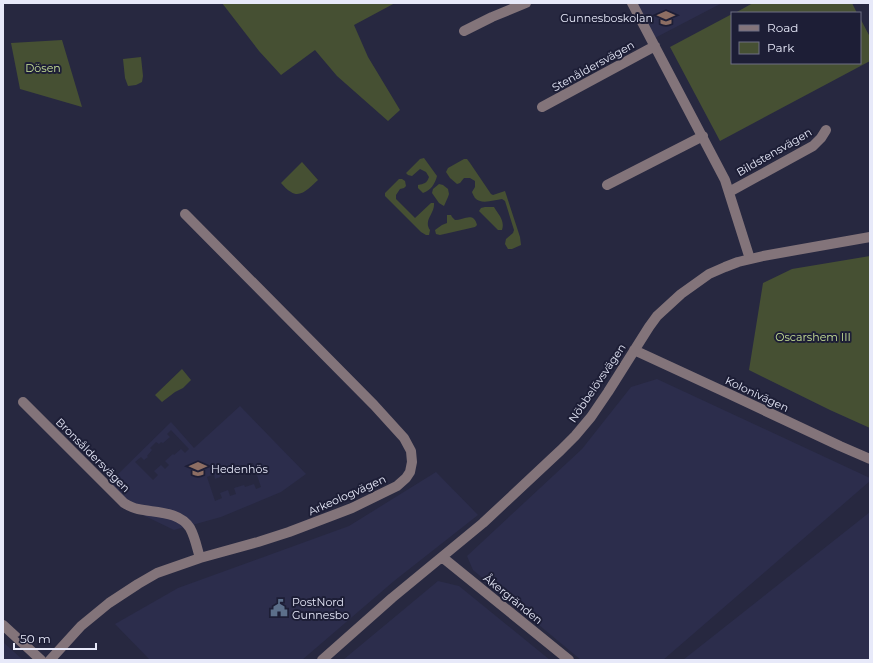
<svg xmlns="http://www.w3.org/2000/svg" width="873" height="663" font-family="Montserrat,sans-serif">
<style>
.built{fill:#2c2d4c;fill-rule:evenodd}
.green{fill:#465033}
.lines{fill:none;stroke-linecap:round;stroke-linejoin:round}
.minor{stroke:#83747a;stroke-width:10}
.labels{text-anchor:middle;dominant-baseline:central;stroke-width:4;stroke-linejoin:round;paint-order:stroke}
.poi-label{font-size:11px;fill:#e7e9f9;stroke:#1d1e36;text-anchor:start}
.street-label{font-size:11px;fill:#e7e9f9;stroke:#1d1e36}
.park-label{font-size:11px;fill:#c7e096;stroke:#1d1e36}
</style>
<rect width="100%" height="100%" fill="#272840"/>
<path class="built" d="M 632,3 L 722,3 L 651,40 Z
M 657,379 L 870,478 L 870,481 L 663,660 L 581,660 L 473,570 L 467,556 L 582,449 L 631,387 Z
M 240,406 L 306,474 L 281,492 L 221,517 L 174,530 L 145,516 L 108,484 L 171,422 L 194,448 ZM 171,430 L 189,449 L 185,453 L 181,449 L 174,455 L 173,454 L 165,461 L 169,465 L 165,469 L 161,465 L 154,471 L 158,475 L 153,480 L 135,462 L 141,457 L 144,460 L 148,457 L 147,456 L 152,450 L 150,448 L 156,442 L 159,444 L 161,442 L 163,443 L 170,437 L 167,434 ZM 253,463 L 261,487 L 256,489 L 254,484 L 245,487 L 244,485 L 234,488 L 236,494 L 230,496 L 228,490 L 220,493 L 222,498 L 215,501 L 207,477 L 214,474 L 215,479 L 220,477 L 220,476 L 227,473 L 226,470 L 234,467 L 235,470 L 239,469 L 239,471 L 248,468 L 247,464 Z
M 436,472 L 478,515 L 394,581 L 302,660 L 150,660 L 115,624 L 178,588 L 349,526 Z
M 870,512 L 870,660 L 683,660 Z
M 438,581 L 459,586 L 550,660 L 343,660 Z
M 3,642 L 23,660 L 3,660 Z"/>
<path class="green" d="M 222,3 L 395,3 L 354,25 L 368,57 L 400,110 L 388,121 L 337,76 L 315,50 L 281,75 L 259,51 Z
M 753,3 L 852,3 L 857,13 L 735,13 Z
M 732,14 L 732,63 L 860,63 L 860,18 L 870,37 L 870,61 L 720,141 L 670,47 Z
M 62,40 L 82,107 L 20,89 L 11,43 Z
M 141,57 L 143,76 L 142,82 L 136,85 L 128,86 L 125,78 L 123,59 Z
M 424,158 L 437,176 C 435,184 431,190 423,193 L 418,188 L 418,185 C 424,184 427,183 429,177 L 426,172 L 420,169 L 412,176 L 408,175 L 406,173 L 420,159 Z
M 464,159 L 467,159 L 470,163 L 491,194 L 493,195 L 505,191 L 520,237 L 521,245 L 512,249 L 508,249 L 505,244 L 506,239 L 513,233 L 514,230 L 505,201 L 502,199 C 494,200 481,205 475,198 C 475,198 472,193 472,192 L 475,187 L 475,181 L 470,178 L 464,178 L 460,183 L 457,184 L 450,178 L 446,172 L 448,168 Z
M 302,162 L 318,180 C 311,186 301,199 291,192 C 287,190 284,186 281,183 Z
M 399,179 L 402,179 L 405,181 L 406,186 L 404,188 L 400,189 L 396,195 L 396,199 L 415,218 L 431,203 L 434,203 C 435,214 423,220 430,230 L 429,235 L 426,235 L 421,232 L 385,196 L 385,193 Z
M 439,184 L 443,185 L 448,189 L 449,194 L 448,197 L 444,206 L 439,203 L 432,193 L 433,189 Z
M 485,207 L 494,207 C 499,215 505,221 502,230 L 498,230 L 479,211 L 481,208 Z
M 447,215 L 451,215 L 452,217 L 455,220 C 463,220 474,211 477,225 L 475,227 L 440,235 L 436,234 L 435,230 L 442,225 L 447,223 Z
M 870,256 L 870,428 L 830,410 L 749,370 L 763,283 L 792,269 Z
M 182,369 L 191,380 L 183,388 L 175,392 L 162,402 L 155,395 Z"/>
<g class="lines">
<path class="minor" d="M 632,3 L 725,180 L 750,259
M 464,31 L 492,17 L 526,3
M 542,107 L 655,46
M 607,185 L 703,136
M 729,192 L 813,146 L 821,138 L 826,130
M 634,350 L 725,392 L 840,446 L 870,459
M 23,402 L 124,503 C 129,506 133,508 138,509 C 156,513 179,511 190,528 C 195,537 197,548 200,558
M 442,557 L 569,660
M 3,625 L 41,660
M 50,660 L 81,626 L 109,603 L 138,584 L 157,573 L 200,558 L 258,542 L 289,532 L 352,508 L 397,486 L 406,478 L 410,472 L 412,462 L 411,451 L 404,438 L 374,405 L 185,214
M 322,660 L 392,598 L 483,523 L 561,450 L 575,436 L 591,417 L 608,392 L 649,327 L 657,316 L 681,294 L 709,274 L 725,267 L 738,262 L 763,256 L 870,237"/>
</g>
<defs>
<g id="school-bare" transform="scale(1.38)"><path d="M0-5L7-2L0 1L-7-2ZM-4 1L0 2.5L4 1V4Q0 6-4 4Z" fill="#8d6e63" stroke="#1d1e36" stroke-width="2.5" paint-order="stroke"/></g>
<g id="civic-bare" transform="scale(1.38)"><path d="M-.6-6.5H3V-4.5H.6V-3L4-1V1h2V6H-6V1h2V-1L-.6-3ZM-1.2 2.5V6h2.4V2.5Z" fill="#5c6f8a" stroke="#1d1e36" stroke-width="2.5" paint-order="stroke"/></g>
</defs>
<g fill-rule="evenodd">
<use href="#school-bare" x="666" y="18"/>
<use href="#school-bare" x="198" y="469"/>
<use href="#civic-bare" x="279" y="608"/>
</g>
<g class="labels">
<g class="poi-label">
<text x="653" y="18" text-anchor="end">Gunnesboskolan</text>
<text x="211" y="469">Hedenhös</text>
<text x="292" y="602">PostNord<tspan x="292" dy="13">Gunnesbo</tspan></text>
</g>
<g class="street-label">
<text transform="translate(593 66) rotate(-29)">Stenåldersvägen</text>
<text transform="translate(774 152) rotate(-30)">Bildstensvägen</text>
<text transform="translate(597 383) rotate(-56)">Nöbbelövsvägen</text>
<text transform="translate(757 394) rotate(25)">Kolonivägen</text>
<text transform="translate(93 455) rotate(45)">Bronsåldersvägen</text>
<text transform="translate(347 495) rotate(-24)">Arkeologvägen</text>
<text transform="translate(513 599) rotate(39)">Åkergränden</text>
</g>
<g class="park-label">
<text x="43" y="68">Dösen</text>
<text x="813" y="337">Oscarshem III</text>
</g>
</g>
<rect width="873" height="663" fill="none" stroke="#e7e9f9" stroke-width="8"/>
<rect x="731" y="12" width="130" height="52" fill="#1d1e36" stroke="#6e6f84"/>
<rect x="739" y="25" width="20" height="6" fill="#83747a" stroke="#6e6f84"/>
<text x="767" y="32" font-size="12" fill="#e7e9f9">Road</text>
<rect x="739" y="42" width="20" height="12" fill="#465033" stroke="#6e6f84"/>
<text x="767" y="52" font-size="12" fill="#e7e9f9">Park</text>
<path d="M14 643v6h82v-6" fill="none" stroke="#e7e9f9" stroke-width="2"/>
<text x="20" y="643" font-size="12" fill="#e7e9f9" stroke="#1d1e36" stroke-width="3" paint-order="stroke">50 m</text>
</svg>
